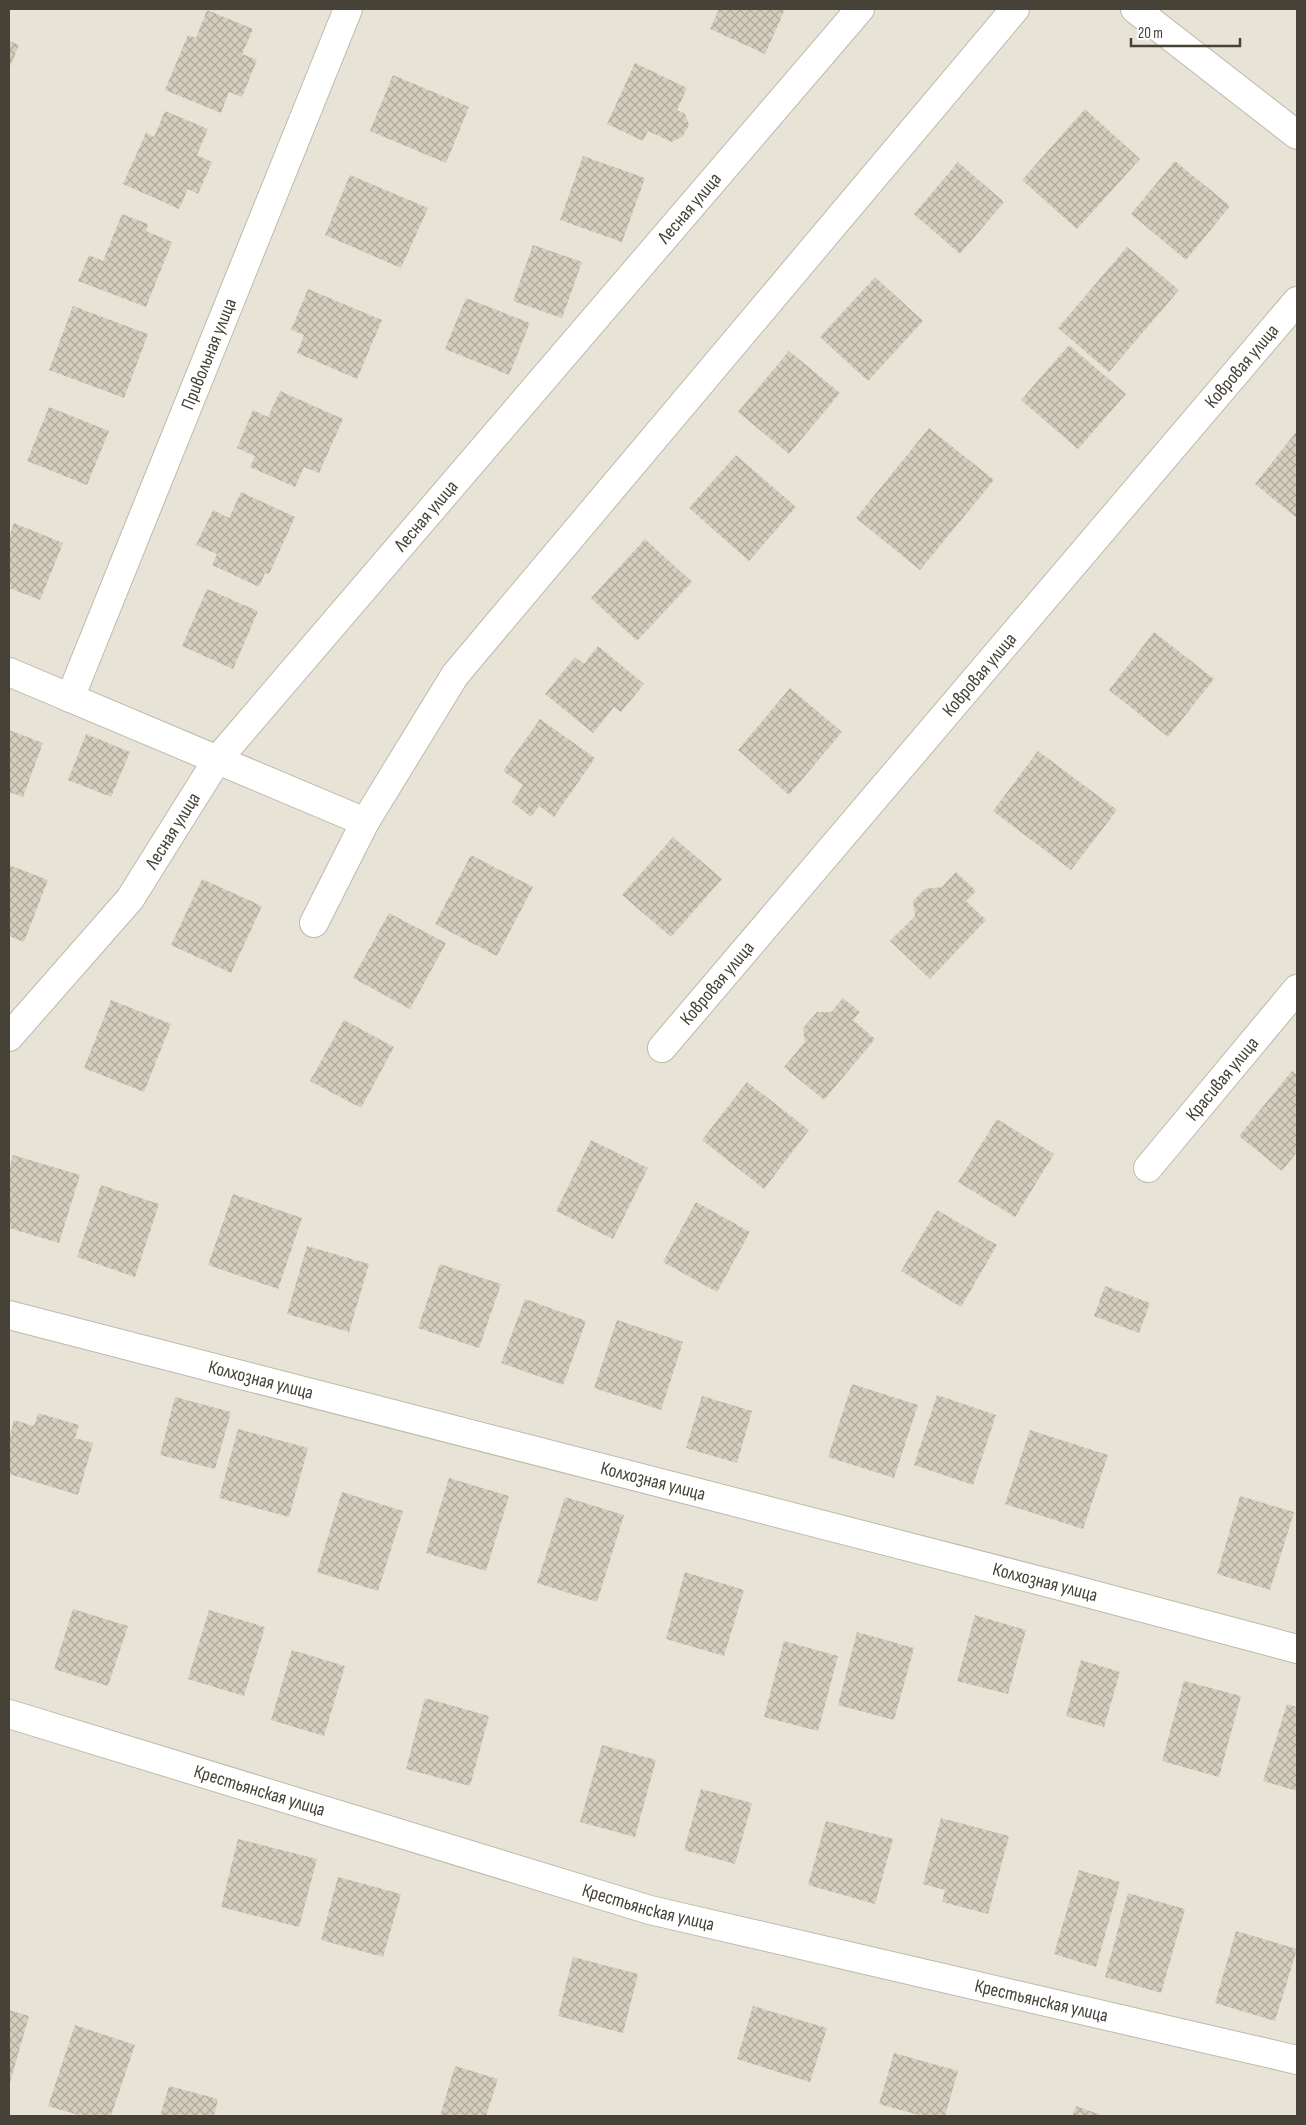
<svg xmlns="http://www.w3.org/2000/svg" width="1306" height="2125" font-family="'Sofia Sans Condensed',sans-serif">
<style>
.residential{fill:#e7e3d6}
.building{fill:url(#building-cross-hatch)}
.lines{fill:none;stroke-linecap:round;stroke-linejoin:round}
.minor-casing{stroke:#beb9ab;stroke-width:30}
.minor{stroke:#fff;stroke-width:28}
.labels{text-anchor:middle;dominant-baseline:central;stroke-width:4;stroke-linejoin:round;paint-order:stroke}
.street-label{font-size:19px;fill:#464237;stroke:#fff}
</style>
<defs>
<pattern id="building-cross-hatch" width="8" height="8" patternUnits="userSpaceOnUse" patternTransform="scale(1.25)"><rect width="8" height="8" fill="#d5cebe"/><path d="M0 0l8 8M0 8l8-8" fill="none" stroke="#afa99b"/></pattern>
</defs>
<rect width="100%" height="100%" fill="#f3f1e8"/>
<path class="residential" d="M 9,9 L 1297,9 L 1297,2116 L 9,2116 Z"/>
<path class="building" d="M 719,9 L 785,9 L 765,54 L 710,29 Z
M 207,10 L 253,29 L 242,54 L 257,60 L 242,97 L 229,92 L 221,113 L 165,90 L 188,35 L 196,38 Z
M 9,41 L 19,45 L 9,69 Z
M 635,63 L 687,88 L 677,110 L 685,114 L 689,125 L 683,136 L 672,142 L 648,131 L 643,141 L 607,124 Z
M 393,75 L 469,107 L 446,163 L 370,131 Z
M 1085,109 L 1140,159 L 1077,229 L 1022,180 Z
M 165,111 L 208,129 L 197,155 L 212,162 L 198,194 L 188,189 L 179,209 L 123,184 L 146,133 L 154,137 Z
M 583,156 L 645,178 L 622,242 L 560,220 Z
M 1175,161 L 1230,206 L 1186,260 L 1131,214 Z
M 958,162 L 1004,202 L 960,254 L 914,214 Z
M 350,175 L 428,208 L 401,268 L 325,235 Z
M 122,214 L 148,224 L 146,231 L 172,242 L 146,307 L 78,281 L 89,255 L 103,261 Z
M 533,245 L 582,262 L 562,318 L 513,301 Z
M 1127,247 L 1179,290 L 1109,372 L 1058,328 Z
M 875,277 L 923,321 L 868,381 L 820,337 Z
M 308,289 L 382,320 L 357,379 L 297,353 L 304,335 L 291,330 Z
M 466,298 L 530,323 L 509,375 L 445,349 Z
M 73,306 L 148,334 L 124,398 L 49,370 Z
M 1069,345 L 1126,394 L 1078,449 L 1021,400 Z
M 789,351 L 840,393 L 789,454 L 738,412 Z
M 280,391 L 343,419 L 319,473 L 304,467 L 295,487 L 250,467 L 255,456 L 237,448 L 253,410 L 268,417 Z
M 49,407 L 109,431 L 87,485 L 27,461 Z
M 929,428 L 994,480 L 920,570 L 856,518 Z
M 1297,431 L 1297,518 L 1255,484 Z
M 736,455 L 796,507 L 749,561 L 689,508 Z
M 241,492 L 295,517 L 269,574 L 265,573 L 259,587 L 212,565 L 217,554 L 196,545 L 213,510 L 229,518 Z
M 14,523 L 63,543 L 40,600 L 9,588 L 9,537 Z
M 645,539 L 692,582 L 637,641 L 591,598 Z
M 207,589 L 258,611 L 233,669 L 182,646 Z
M 1154,632 L 1214,679 L 1168,737 L 1109,690 Z
M 598,646 L 644,684 L 621,712 L 614,707 L 593,733 L 545,694 L 575,657 L 584,664 Z
M 790,688 L 842,732 L 789,795 L 738,750 Z
M 540,719 L 595,758 L 554,817 L 539,806 L 531,817 L 512,802 L 523,785 L 503,771 Z
M 9,730 L 43,743 L 23,797 L 9,792 Z
M 86,734 L 130,752 L 111,797 L 68,780 Z
M 1038,751 L 1117,810 L 1071,870 L 993,811 Z
M 673,837 L 722,879 L 671,937 L 622,895 Z
M 471,855 L 533,887 L 497,956 L 435,924 Z
M 9,865 L 48,880 L 24,942 L 9,936 Z
M 956,872 L 976,891 L 966,901 L 986,920 L 930,979 L 890,941 L 915,916 L 913,901 L 925,889 L 942,887 Z
M 202,879 L 262,906 L 231,973 L 171,945 Z
M 389,913 L 446,943 L 410,1009 L 353,978 Z
M 843,998 L 860,1012 L 853,1020 L 875,1039 L 824,1100 L 784,1067 L 805,1042 L 803,1028 L 817,1012 L 831,1012 Z
M 111,1000 L 171,1024 L 144,1092 L 84,1068 Z
M 344,1020 L 394,1047 L 361,1108 L 310,1081 Z
M 1292,1071 L 1297,1075 L 1297,1152 L 1282,1171 L 1239,1136 Z
M 747,1082 L 809,1130 L 764,1189 L 702,1140 Z
M 997,1119 L 1054,1154 L 1015,1217 L 958,1182 Z
M 591,1140 L 648,1168 L 613,1239 L 556,1211 Z
M 13,1155 L 80,1175 L 59,1243 L 9,1228 L 9,1169 Z
M 101,1185 L 159,1204 L 135,1277 L 77,1257 Z
M 233,1194 L 302,1218 L 278,1289 L 208,1265 Z
M 696,1202 L 750,1232 L 717,1292 L 663,1262 Z
M 937,1210 L 997,1245 L 961,1307 L 901,1271 Z
M 307,1246 L 369,1264 L 349,1332 L 287,1314 Z
M 440,1264 L 501,1284 L 479,1348 L 418,1328 Z
M 1105,1286 L 1150,1303 L 1139,1333 L 1094,1316 Z
M 525,1299 L 586,1321 L 563,1385 L 501,1363 Z
M 617,1320 L 683,1342 L 661,1410 L 594,1388 Z
M 852,1384 L 918,1405 L 894,1478 L 828,1457 Z
M 937,1395 L 996,1415 L 973,1485 L 914,1465 Z
M 702,1396 L 752,1411 L 737,1463 L 686,1448 Z
M 175,1397 L 231,1412 L 215,1469 L 160,1455 Z
M 38,1413 L 79,1425 L 75,1438 L 93,1443 L 78,1495 L 9,1474 L 9,1439 L 14,1420 L 34,1426 Z
M 238,1429 L 308,1448 L 289,1517 L 219,1498 Z
M 1030,1430 L 1108,1455 L 1083,1529 L 1005,1504 Z
M 449,1478 L 509,1496 L 486,1571 L 426,1553 Z
M 342,1492 L 403,1511 L 378,1591 L 317,1572 Z
M 1240,1496 L 1294,1512 L 1270,1590 L 1217,1574 Z
M 565,1497 L 624,1515 L 597,1602 L 537,1583 Z
M 685,1572 L 744,1590 L 724,1656 L 666,1639 Z
M 73,1609 L 128,1626 L 108,1686 L 54,1669 Z
M 209,1610 L 265,1627 L 244,1696 L 188,1679 Z
M 975,1615 L 1026,1630 L 1008,1694 L 957,1681 Z
M 857,1632 L 914,1648 L 894,1720 L 838,1705 Z
M 784,1641 L 838,1656 L 818,1731 L 764,1717 Z
M 292,1650 L 345,1666 L 324,1736 L 271,1720 Z
M 1081,1660 L 1120,1672 L 1104,1727 L 1066,1716 Z
M 1184,1681 L 1241,1696 L 1219,1777 L 1162,1761 Z
M 425,1698 L 489,1716 L 470,1786 L 406,1769 Z
M 1287,1704 L 1297,1707 L 1297,1791 L 1263,1781 Z
M 602,1745 L 656,1760 L 635,1837 L 580,1822 Z
M 701,1789 L 752,1803 L 735,1864 L 684,1850 Z
M 941,1818 L 1009,1836 L 988,1914 L 942,1902 L 945,1890 L 923,1884 Z
M 826,1821 L 893,1839 L 875,1904 L 808,1885 Z
M 238,1839 L 317,1859 L 299,1927 L 221,1907 Z
M 1079,1870 L 1120,1882 L 1096,1967 L 1054,1954 Z
M 338,1877 L 401,1894 L 383,1957 L 321,1940 Z
M 1128,1893 L 1185,1909 L 1161,1993 L 1105,1977 Z
M 1236,1931 L 1297,1949 L 1275,2021 L 1215,2003 Z
M 573,1957 L 638,1974 L 623,2033 L 558,2016 Z
M 753,2006 L 827,2028 L 810,2082 L 737,2059 Z
M 9,2010 L 29,2016 L 9,2086 Z
M 75,2025 L 135,2045 L 111,2116 L 81,2116 L 48,2106 Z
M 894,2053 L 958,2071 L 945,2116 L 922,2116 L 879,2104 Z
M 455,2066 L 498,2079 L 486,2116 L 440,2116 Z
M 169,2086 L 218,2099 L 214,2116 L 160,2116 Z
M 1076,2106 L 1104,2116 L 1072,2116 Z"/>
<g class="lines">
<g class="minor-casing">
<g id="minor">
<path d="M 1135,9 L 1297,135"/>
<path d="M 9,672 L 365,822"/>
<path id="s1" d="M 70,698 L 348,9"/>
<path d="M 314,923 L 365,822 L 455,675 L 1015,9"/>
<path id="s2" d="M 9,1037 L 130,899 L 217,760 L 860,9"/>
<path id="s3" d="M 662,1048 L 1297,301"/>
<path id="s4" d="M 1148,1168 L 1297,989"/>
<path id="s5" d="M 9,1315 L 1068,1588 L 1297,1649"/>
<path id="s6" d="M 9,1714 L 650,1910 L 1297,2060"/>
</g>
</g>
<use href="#minor" class="minor"/>
</g>
<g class="labels">
<g class="street-label">
<text stroke="none"><textPath href="#s2" startOffset="1074">Лесная улица</textPath></text>
<text stroke="none"><textPath href="#s1" startOffset="371">Привольная улица</textPath></text>
<text stroke="none"><textPath href="#s3" startOffset="895">Ковровая улица</textPath></text>
<text stroke="none"><textPath href="#s2" startOffset="669">Лесная улица</textPath></text>
<text stroke="none"><textPath href="#s3" startOffset="490">Ковровая улица</textPath></text>
<text stroke="none"><textPath href="#s2" startOffset="264">Лесная улица</textPath></text>
<text stroke="none"><textPath href="#s3" startOffset="85">Ковровая улица</textPath></text>
<text stroke="none"><textPath href="#s4" startOffset="116">Красивая улица</textPath></text>
<text stroke="none"><textPath href="#s5" startOffset="260">Колхозная улица</textPath></text>
<text stroke="none"><textPath href="#s5" startOffset="665">Колхозная улица</textPath></text>
<text stroke="none"><textPath href="#s5" startOffset="1070">Колхозная улица</textPath></text>
<text stroke="none"><textPath href="#s6" startOffset="262">Крестьянская улица</textPath></text>
<text stroke="none"><textPath href="#s6" startOffset="668">Крестьянская улица</textPath></text>
<text stroke="none"><textPath href="#s6" startOffset="1072">Крестьянская улица</textPath></text>
</g>
</g>
<rect width="1306" height="2125" fill="none" stroke="#464237" stroke-width="20"/>
<path d="M1131 38v8h109v-8" fill="none" stroke="#464237" stroke-width="2.5"/>
<text x="1138" y="38" font-size="15" fill="#464237" stroke="#ffffff" stroke-width="4" paint-order="stroke">20 m</text>
</svg>
